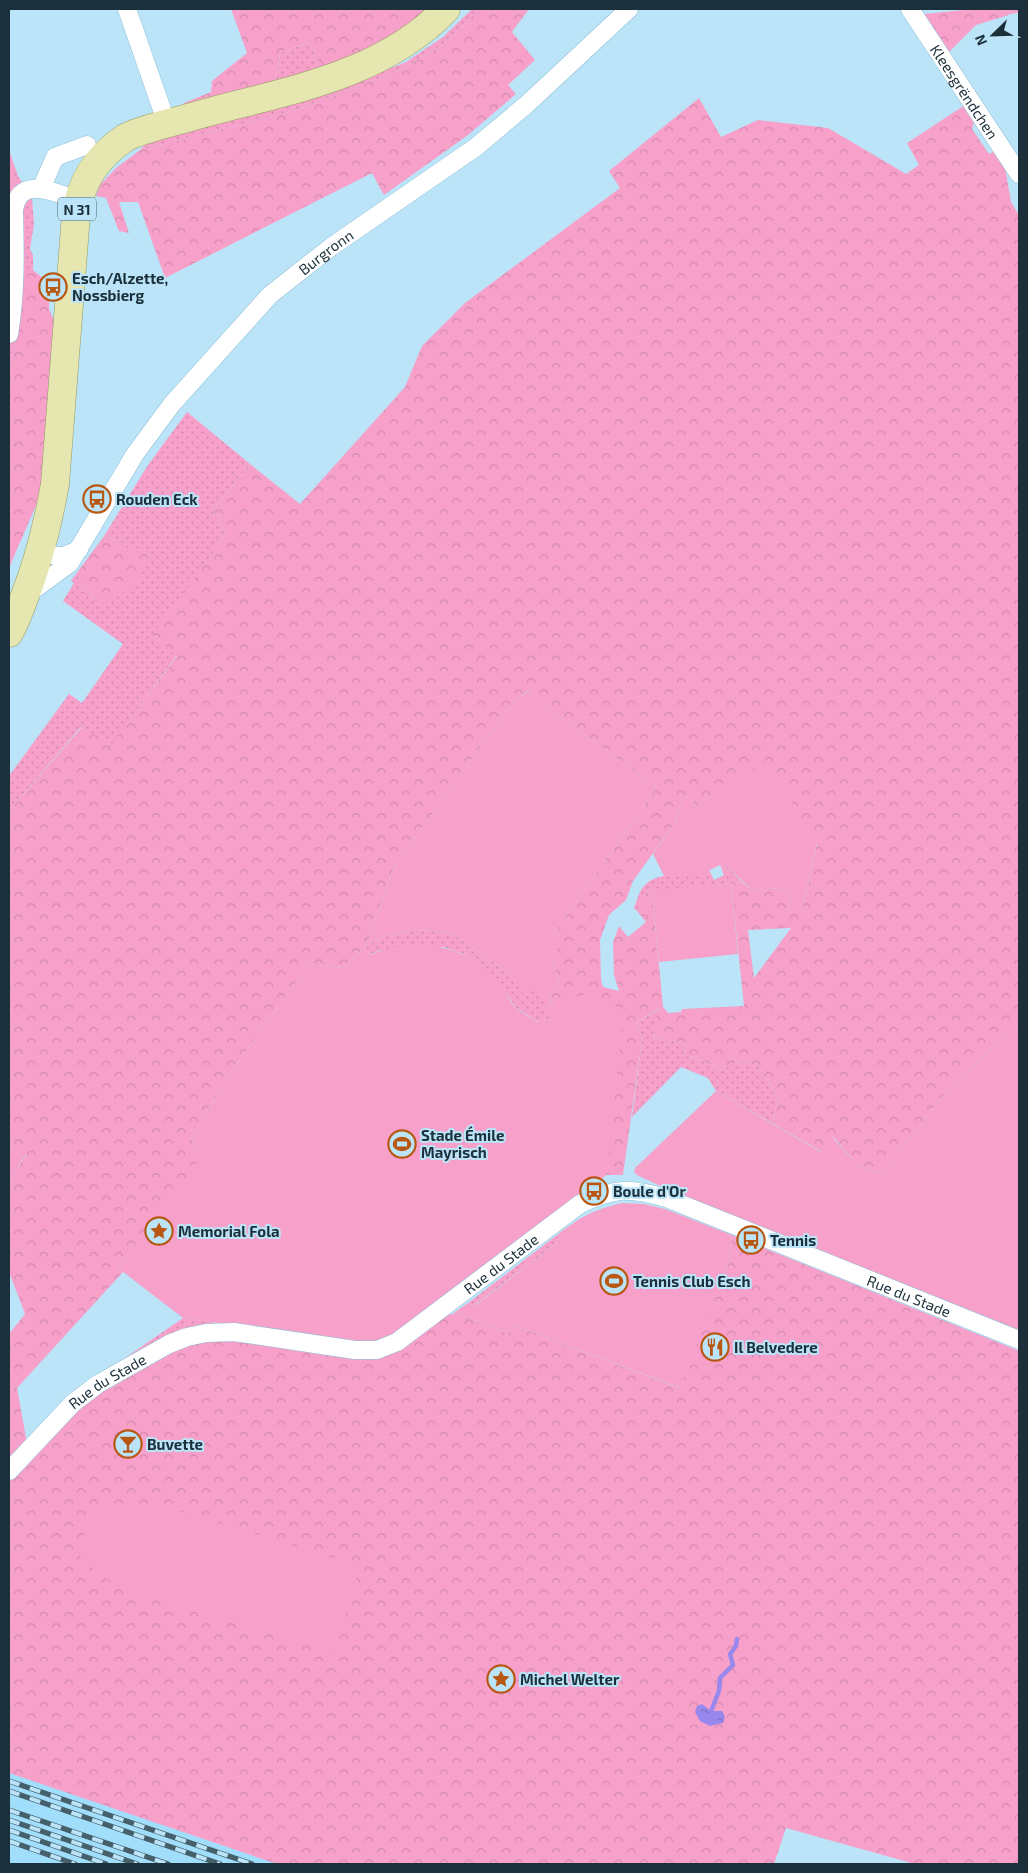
<svg xmlns="http://www.w3.org/2000/svg" width="1028" height="1873" font-family="'Exo 2',sans-serif">
<style>
.built{fill:#a1defb}
.grass{fill:url(#grass-dots)}
.forest{fill:url(#forest-crowns);fill-rule:evenodd}
.green{fill:#f7a0ca;fill-rule:evenodd}
.water{fill:url(#water-ripples)}
.lines{fill:none;stroke-linecap:round;stroke-linejoin:round}
.stream{stroke:#9888ed;stroke-width:4.5}
.minor-casing{stroke:#8cbfd7;stroke-width:19}
.primary-casing{stroke:#939c65;stroke-width:29}
.minor{stroke:#fff;stroke-width:18}
.primary{stroke:#e5e6b0;stroke-width:28}
.rail-casing{stroke:#455f6b;stroke-width:5.5}
.rail{stroke:#bbe4f8;stroke-width:4;stroke-dasharray:11;stroke-linecap:butt}
.labels{text-anchor:middle;dominant-baseline:central;stroke-width:4;stroke-linejoin:round;paint-order:stroke}
.shield{fill:#bbe4f8;stroke:#4b6673;stroke-width:1}
.shield-label{font-size:14px;font-weight:bold;fill:#1b303a}
.street-label{font-size:15px;fill:#1b303a;stroke:#bbe4f8}
.poi-label{font-size:15px;font-weight:bold;fill:#1b303a;stroke:#bbe4f8;text-anchor:start}
</style>
<defs>
<pattern id="grass-dots" width="8" height="8" patternUnits="userSpaceOnUse" patternTransform="scale(1.25)"><rect width="8" height="8" fill="#f7a0ca"/><path d="M2 2h.1M6 6h.1" fill="none" stroke="#d38aae" stroke-width="1.8" stroke-linecap="round"/></pattern>
<pattern id="forest-crowns" width="20" height="18" patternUnits="userSpaceOnUse" patternTransform="scale(1.25)"><rect width="20" height="18" fill="#f7a0ca"/><path d="M2 6a3 3 0 1 1 6 0M12 15a3 3 0 1 1 6 0" fill="none" stroke="#d38aae"/></pattern>
<pattern id="water-ripples" width="26" height="14" patternUnits="userSpaceOnUse" patternTransform="scale(1.25)"><rect width="26" height="14" fill="#9888ed"/><path d="M2 4q2-2 4 0t4 0M15 11q2-2 4 0t4 0" fill="none" stroke="#7b70c1"/></pattern>
</defs>
<rect width="100%" height="100%" fill="#bbe4f8"/>
<path class="built" d="M 9,1773 L 37,1782 L 277,1864 L 9,1864 Z"/>
<path class="grass" d="M 431,9 L 353,62 L 276,82 L 280,53 L 309,42 L 322,67 Z
M 472,9 L 479,9 L 447,42 L 403,69 L 297,110 L 140,150 L 149,140 L 364,79 L 406,62 L 443,37 Z
M 18,176 L 32,198 L 34,224 L 30,249 L 33,255 L 33,270 L 23,270 L 21,313 L 9,371 L 9,189 Z
M 187,412 L 250,464 L 213,509 L 226,535 L 153,635 L 177,655 L 111,746 L 81,727 L 9,811 L 9,776 L 69,694 L 82,703 L 123,644 L 63,601 L 74,583 L 71,581 L 76,574 L 95,600 L 149,554 L 104,536 L 148,465 Z
M 720,865 L 727,867 L 742,882 L 647,892 L 637,911 L 634,908 C 637,901 639,891 644,886 C 660,868 690,880 709,870 L 714,880 L 724,875 Z
M 415,930 L 435,931 L 455,935 L 507,972 L 525,995 L 535,983 L 552,1019 L 538,1022 L 515,1007 L 499,982 L 480,964 L 463,954 L 444,947 L 379,951 L 368,955 L 366,946 L 382,937 Z
M 659,1009 L 653,1037 L 687,1044 L 684,1055 L 706,1062 L 722,1070 L 733,1063 L 756,1062 L 778,1099 L 772,1123 L 716,1091 L 708,1078 L 681,1067 L 632,1117 L 642,1039 L 636,1023 Z
M 557,1235 L 558,1240 L 555,1245 L 476,1304 L 473,1306 L 468,1303 Z
M 183,1318 L 213,1322 L 206,1333 L 119,1372 L 125,1358 Z"/>
<path class="forest" d="M 231,9 L 426,9 C 398,39 359,55 322,68 L 309,42 L 280,53 L 276,82 L 185,109 L 184,103 L 211,92 L 212,81 L 247,53 Z
M 479,9 L 529,9 L 512,32 L 535,60 L 508,85 L 516,94 L 468,135 L 384,195 L 372,173 L 165,278 L 138,202 L 119,202 L 129,233 L 119,231 L 106,198 L 96,196 L 100,185 L 116,168 L 140,150 L 297,110 L 403,69 L 447,42 Z
M 974,9 L 1019,9 L 1019,12 L 976,25 L 949,52 L 924,14 Z
M 699,98 L 721,137 L 758,120 L 828,128 L 906,174 L 919,165 L 907,143 L 965,105 L 975,120 L 972,129 L 989,154 L 997,150 L 1004,161 L 1011,202 L 1019,215 L 1019,1025 L 951,1086 L 882,1174 L 860,1167 L 833,1137 L 822,1152 L 772,1123 L 778,1099 L 756,1062 L 734,1063 L 722,1070 L 706,1062 L 684,1055 L 687,1044 L 653,1037 L 658,1009 L 636,1023 L 642,1039 L 623,1175 L 606,1175 L 397,1334 L 373,1345 L 367,1340 L 388,1290 L 421,1281 L 479,1208 L 541,1185 L 571,1145 L 571,1050 L 548,994 L 560,982 L 552,963 L 558,945 L 551,937 L 657,787 L 547,708 L 548,703 L 529,690 L 517,699 L 489,735 L 408,847 L 392,872 L 366,946 L 343,968 L 309,964 L 228,1076 L 191,1139 L 200,1149 L 201,1159 L 118,1268 L 123,1272 L 17,1388 L 28,1449 L 73,1403 L 98,1384 L 169,1344 L 187,1337 L 206,1333 L 234,1332 L 355,1350 L 376,1350 L 397,1342 L 445,1306 L 451,1315 L 455,1312 L 508,1333 L 511,1324 L 679,1388 L 729,1262 L 732,1235 L 1019,1351 L 1019,1864 L 912,1864 L 908,1862 L 786,1828 L 774,1864 L 277,1864 L 9,1773 L 9,1334 L 25,1314 L 9,1272 L 9,1180 L 27,1154 L 9,1142 L 9,811 L 82,727 L 111,745 L 177,656 L 152,635 L 226,535 L 213,509 L 250,464 L 300,504 L 405,387 L 422,346 L 465,303 L 620,188 L 609,171 ZM 766,763 L 817,844 L 802,910 L 789,910 L 790,895 L 781,888 L 752,890 L 742,882 L 731,883 L 744,1006 L 682,1009 L 681,1012 L 668,1013 L 663,1007 L 652,891 L 646,892 L 637,911 L 646,922 L 628,937 L 619,926 L 613,942 L 614,975 L 619,991 L 603,987 L 601,980 L 600,940 L 609,915 L 626,900 L 633,881 L 675,823 L 682,798 L 690,797 L 696,806 ZM 791,928 L 754,978 L 748,930 Z
M 9,150 L 18,176 L 9,189 Z
M 23,270 L 33,270 L 44,279 L 44,290 L 49,291 L 49,309 L 56,325 L 44,487 L 9,568 L 9,371 L 21,313 Z
M 104,536 L 150,554 L 138,580 L 108,605 L 95,600 L 76,574 Z"/>
<path class="green" d="M 530,690 L 548,703 L 547,708 L 657,787 L 551,937 L 559,945 L 552,963 L 560,982 L 548,994 L 553,1007 L 587,993 L 624,1010 L 606,1175 L 397,1334 L 373,1345 L 183,1318 L 118,1268 L 200,1159 L 200,1149 L 191,1139 L 228,1076 L 309,964 L 343,968 L 366,946 L 392,872 L 408,847 L 489,735 L 517,699 ZM 415,930 L 435,931 L 455,935 L 507,972 L 525,996 L 535,984 L 551,1019 L 537,1022 C 531,1017 521,1013 515,1007 C 508,1000 505,989 499,981 C 464,942 416,938 369,955 L 366,946 L 382,937 Z
M 766,762 L 817,843 L 802,910 L 789,910 L 790,895 L 781,888 L 752,890 L 727,867 L 720,865 L 700,875 L 664,876 L 653,854 L 675,823 L 682,798 L 690,797 L 696,806 Z
M 731,883 L 738,954 L 659,962 L 652,891 Z
M 1019,1025 L 1019,1333 L 671,1191 L 637,1175 L 634,1172 L 635,1168 L 716,1091 L 821,1152 L 832,1137 L 860,1167 L 882,1174 L 951,1086 Z
M 9,1142 L 27,1153 L 9,1180 Z
M 622,1203 L 644,1204 L 665,1209 L 732,1235 L 729,1262 L 680,1388 L 511,1324 L 508,1333 L 455,1312 L 468,1303 L 473,1306 L 477,1304 L 555,1245 L 558,1240 L 557,1235 C 580,1217 593,1210 622,1203 Z
M 143,1503 L 166,1507 L 360,1566 L 334,1653 L 142,1596 C 114,1585 100,1576 78,1554 L 90,1515 L 116,1505 Z"/>
<path class="water" d="M 702,1704 L 711,1711 L 722,1711 L 725,1717 L 723,1723 L 710,1726 L 700,1721 L 695,1712 L 697,1706 Z"/>
<g class="lines">
<path class="stream" d="M 711,1711 L 719,1691 L 720,1678 L 733,1665 L 730,1654 L 736,1646 L 737,1639"/>
<g class="minor-casing">
<g id="minor">
<path d="M 127,9 L 167,124"/>
<path id="s1" d="M 910,9 L 1019,174"/>
<path d="M 41,189 L 55,157 L 87,145"/>
<path d="M 9,334 C 16,292 15,252 14,210 C 20,174 55,193 78,200"/>
<path d="M 41,551 C 57,558 63,558 79,549"/>
<path id="s2" d="M 25,596 L 70,563 L 135,454 L 172,404 L 270,295 L 331,247 L 476,147 L 526,105 L 629,9"/>
<path id="s3" d="M 9,1471 L 73,1403 L 98,1384 L 169,1344 L 187,1337 L 206,1333 L 234,1332 L 355,1350 L 377,1350 L 397,1342 L 580,1204 C 617,1188 627,1187 666,1198 L 1019,1340"/>
</g>
</g>
<g class="primary-casing">
<path id="primary" d="M 9,633 C 15,623 19,611 23,601 C 38,563 48,524 55,484 L 76,215 C 80,182 98,156 125,138 C 141,129 179,121 198,115 C 284,91 381,77 446,9"/>
</g>
<use href="#minor" class="minor"/>
<use href="#primary" class="primary"/>
<g class="rail-casing">
<path id="rail" d="M 9,1781 L 252,1864
M 9,1791 L 220,1864
M 9,1810 L 168,1864
M 9,1820 L 137,1864
M 9,1830 L 106,1864
M 9,1841 L 75,1864"/>
</g>
<use href="#rail" class="rail"/>
</g>
<defs>
<g id="bus-ring" transform="scale(1.4375)"><circle r="9.5" fill="#bbe4f8" stroke="#b75712" stroke-width="1.5"/><path d="M-5-6H5V4H4V6H2V4H-2V6H-4V4H-5ZM-3.5-4V0h7V-4ZM-3.5 1.2v1.5H-2V1.2ZM2 1.2v1.5H3.5V1.2Z" fill="#b75712"/></g>
<g id="stadium-ring" transform="scale(1.4375)"><circle r="9.5" fill="#bbe4f8" stroke="#b75712" stroke-width="1.5"/><path d="M0-5a6.5 5 0 1 0 0 10a6.5 5 0 1 0 0-10ZM-3.5-1.8h7v3.6h-7Z" fill="#b75712"/></g>
<g id="sight-ring" transform="scale(1.4375)"><circle r="9.5" fill="#bbe4f8" stroke="#b75712" stroke-width="1.5"/><path d="M0-6L1.8-2.2L6-1.7L2.9 1.2L3.7 5.4L0 3.3L-3.7 5.4L-2.9 1.2L-6-1.7L-1.8-2.2Z" fill="#b75712"/></g>
<g id="restaurant-ring" transform="scale(1.4375)"><circle r="9.5" fill="#bbe4f8" stroke="#b75712" stroke-width="1.5"/><path d="M-5-6h1v4h1v-4h1v4h1v-4h1v5L-1.5 .5V6h-2V.5L-5-1ZM5-6V6H3V1.5H1.5Q1.5-4 5-6Z" fill="#b75712"/></g>
<g id="bar-ring" transform="scale(1.4375)"><circle r="9.5" fill="#bbe4f8" stroke="#b75712" stroke-width="1.5"/><path d="M-6-5H6L.8 .8V4.5H3.5V6h-7V4.5H-.8V.8Z" fill="#b75712"/></g>
</defs>
<g fill-rule="evenodd">
<use href="#bus-ring" x="53" y="287"/>
<use href="#bus-ring" x="97" y="499"/>
<use href="#stadium-ring" x="402" y="1144"/>
<use href="#bus-ring" x="594" y="1191"/>
<use href="#sight-ring" x="159" y="1231"/>
<use href="#bus-ring" x="751" y="1240"/>
<use href="#stadium-ring" x="614" y="1281"/>
<use href="#restaurant-ring" x="715" y="1347"/>
<use href="#bar-ring" x="128" y="1444"/>
<use href="#sight-ring" x="501" y="1679"/>
</g>
<g class="labels">
<rect class="shield" x="58" y="197.5" width="38" height="23" rx="4"/>
<g class="shield-label">
<text x="77" y="209">N 31</text>
</g>
<g class="street-label">
<text stroke="none"><textPath href="#s1" startOffset="99">Kleesgrëndchen</textPath></text>
<text stroke="none"><textPath href="#s2" startOffset="462">Burgronn</textPath></text>
<text stroke="none"><textPath href="#s3" startOffset="569">Rue du Stade</textPath></text>
<text stroke="none"><textPath href="#s3" startOffset="1019">Rue du Stade</textPath></text>
<text stroke="none"><textPath href="#s3" startOffset="134">Rue du Stade</textPath></text>
</g>
<g class="poi-label">
<text x="72" y="278">Esch/Alzette,<tspan x="72" dy="17">Nossbierg</tspan></text>
<text x="116" y="499">Rouden Eck</text>
<text x="421" y="1135">Stade Émile<tspan x="421" dy="17">Mayrisch</tspan></text>
<text x="613" y="1191">Boule d'Or</text>
<text x="178" y="1231">Memorial Fola</text>
<text x="770" y="1240">Tennis</text>
<text x="633" y="1281">Tennis Club Esch</text>
<text x="734" y="1347">Il Belvedere</text>
<text x="147" y="1444">Buvette</text>
<text x="520" y="1679">Michel Welter</text>
</g>
</g>
<rect width="1028" height="1873" fill="none" stroke="#1b303a" stroke-width="20"/>
<g transform="translate(993 35) rotate(247)" stroke="#bbe4f8" stroke-width="4" paint-order="stroke">
<path d="M0-4L9 19L0 12L-9 19Z" fill="#1b303a"/>
<text y="-8" font-size="14" font-weight="bold" text-anchor="middle" fill="#1b303a">N</text>
</g>
</svg>
